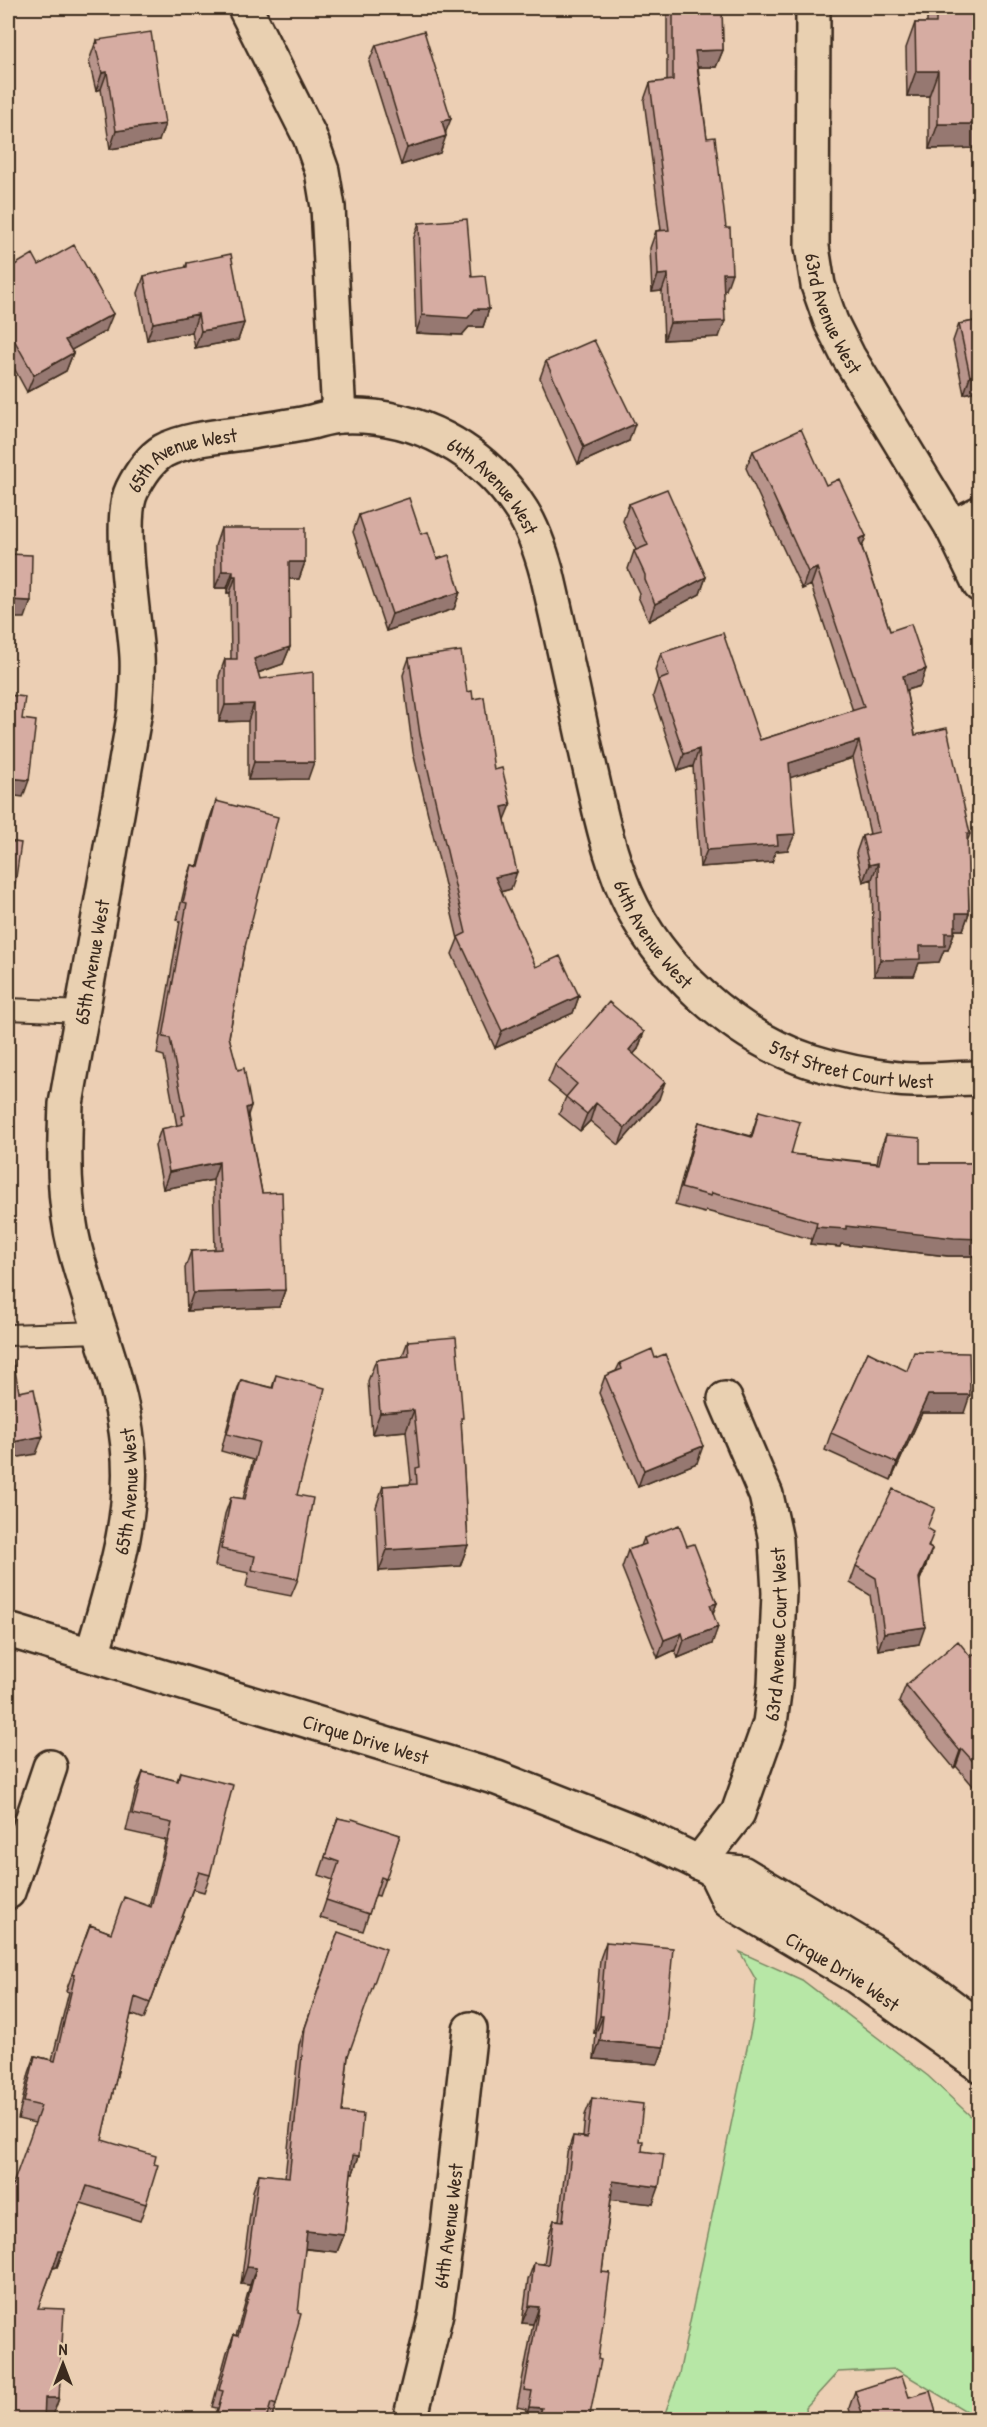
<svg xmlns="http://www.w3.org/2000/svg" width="987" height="2427" font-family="'Patrick Hand',sans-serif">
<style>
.green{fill:#b7e7a6;stroke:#798862;stroke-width:1.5}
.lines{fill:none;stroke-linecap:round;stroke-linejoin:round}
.lane-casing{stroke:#3b2a1e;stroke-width:24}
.street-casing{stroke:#3b2a1e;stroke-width:38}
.secondary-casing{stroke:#3b2a1e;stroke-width:38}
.lane{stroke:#e9d0b1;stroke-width:20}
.street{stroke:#e9d0b1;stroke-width:33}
.secondary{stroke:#e9d0b1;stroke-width:33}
.wall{fill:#b8948b;stroke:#3b2a1e;stroke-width:1.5}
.shaded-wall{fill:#967871;stroke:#3b2a1e;stroke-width:1.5}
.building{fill:#d6aca2;stroke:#3b2a1e;stroke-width:1.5}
.labels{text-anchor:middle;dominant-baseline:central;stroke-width:5;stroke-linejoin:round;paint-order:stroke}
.street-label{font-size:20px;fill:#3b2a1e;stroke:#e9d0b1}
</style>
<rect width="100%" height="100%" fill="#eccfb4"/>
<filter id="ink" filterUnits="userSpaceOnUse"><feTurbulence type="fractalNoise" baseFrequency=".0167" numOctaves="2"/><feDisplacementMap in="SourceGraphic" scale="12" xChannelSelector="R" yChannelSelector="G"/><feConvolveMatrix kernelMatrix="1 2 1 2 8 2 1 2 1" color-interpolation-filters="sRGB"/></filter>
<g filter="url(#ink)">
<path class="green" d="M 740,1952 L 802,1980 L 928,2076 L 979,2124 L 979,2419 L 896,2369 L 838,2372 L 806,2407 L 807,2419 L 663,2419 L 679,2374 L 753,2019 L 756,1980 Z"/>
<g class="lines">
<g class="lane-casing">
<path id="lane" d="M 8,1009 L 83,1012
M 8,1335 L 99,1332"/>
</g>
<g class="street-casing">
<g id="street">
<path d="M 245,8 L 310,137 L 322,171 L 328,207 L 339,416"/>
<path id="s1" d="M 813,8 L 812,247 L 818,285 L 831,322 L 848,356 L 952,527 L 980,585"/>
<path d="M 952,527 L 980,513"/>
<path id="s2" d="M 92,1655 C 111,1588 136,1517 128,1446 C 121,1378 92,1315 75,1249 C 63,1201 64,1153 66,1104 L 135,711 C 136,693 138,675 137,657 C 135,620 117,519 132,490 C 139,476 150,459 163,451 C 187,438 226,436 252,432 C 268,429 285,427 302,424 C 315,422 328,416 342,416 C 415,413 483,449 522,511 C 534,530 541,552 547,574 C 561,634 574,695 587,755 C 598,803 607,850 626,894 C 658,967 734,1036 810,1061 C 838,1070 868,1076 898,1079 C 924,1082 953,1078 980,1078"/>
<path id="s3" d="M 699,1863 L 738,1813 L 770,1723 L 775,1685 L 779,1593 L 776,1540 L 766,1495 L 725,1399"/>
<path d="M 8,1892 L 50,1767"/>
<path id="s4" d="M 410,2420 L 436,2313 L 448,2227 L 470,2029"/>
</g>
</g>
<g class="secondary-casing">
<g id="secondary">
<path id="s5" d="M 8,1630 L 497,1778 L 640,1834 L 714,1870 L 742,1873 L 870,1950 L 932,1992 L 980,2028"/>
<path id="s6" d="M 714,1870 L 729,1901 L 857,1977 L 980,2065"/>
</g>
</g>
<use href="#lane" class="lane"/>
<use href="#street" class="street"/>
<use href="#secondary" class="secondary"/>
</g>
<path class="wall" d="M 667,8 L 722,8 L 723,50 L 716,67 L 698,67 L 726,290 L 724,290 L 719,337 L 664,340 L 662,291 L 652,292 L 650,248 L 656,231 L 661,230 L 644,100 L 650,83 L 667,81 Z
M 927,8 L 980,8 L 980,148 L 929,149 L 929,96 L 907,96 L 906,48 L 915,23 L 927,23 Z
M 97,40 L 159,141 L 110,149 L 101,89 L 96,91 L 89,61 L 95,44 L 96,44 Z
M 376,45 L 446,133 L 440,153 L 401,165 L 369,62 Z
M 419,223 L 472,277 L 489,309 L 483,327 L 469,327 L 462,335 L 416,333 L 413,240 Z
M 187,263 L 244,323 L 238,340 L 195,348 L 192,332 L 147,340 L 138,293 L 144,276 L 185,268 Z
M 39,265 L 106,331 L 71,350 L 73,353 L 66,371 L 27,392 L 8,357 L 8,269 Z
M 980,320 L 980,390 L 964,394 L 953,341 L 959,324 Z
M 546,361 L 629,441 L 578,464 L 540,378 Z
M 753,451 L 826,485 L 866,536 L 862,547 L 890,631 L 926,669 L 920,686 L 906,690 L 915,735 L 970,834 L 967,842 L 969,913 L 963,930 L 955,930 L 948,950 L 944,950 L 939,962 L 919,963 L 914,976 L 874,976 L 872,879 L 863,882 L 856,853 L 862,836 L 870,834 L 853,758 L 790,777 L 788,850 L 776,851 L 772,862 L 700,867 L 693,766 L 678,771 L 653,696 L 658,681 L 655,670 L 661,653 L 760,740 L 853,711 L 811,585 L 802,589 L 746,468 Z
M 629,504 L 706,577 L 700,594 L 649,621 L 638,597 L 639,593 L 628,569 L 634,551 L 636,550 L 623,521 Z
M 359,515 L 421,534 L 437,559 L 460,592 L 454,609 L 386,631 L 353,532 Z
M 221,528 L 305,562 L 299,579 L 289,579 L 290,647 L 283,664 L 258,673 L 260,679 L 308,779 L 248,780 L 248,721 L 219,722 L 219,676 L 225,659 L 231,659 L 230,593 L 227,593 L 227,588 L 215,588 L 215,546 Z
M 409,658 L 467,692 L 473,699 L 494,770 L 505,820 L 511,889 L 501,892 L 536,967 L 579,996 L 573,1013 L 495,1048 L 452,954 L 458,939 L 413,752 L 403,675 Z
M 216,801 L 245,947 L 229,1037 L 248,1116 L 262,1193 L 285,1290 L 279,1307 L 187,1311 L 185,1268 L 191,1251 L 215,1250 L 213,1180 L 163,1189 L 155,1146 L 161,1129 L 177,1126 L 164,1056 L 157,1054 L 180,921 L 177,920 L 186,882 L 192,865 L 198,866 L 210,818 Z
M 644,1032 L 638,1049 L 633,1054 L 659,1099 L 619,1145 L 590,1121 L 580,1131 L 559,1114 L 566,1097 L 548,1082 L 555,1065 Z
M 759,1111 L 791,1154 L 877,1163 L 879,1152 L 886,1135 L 920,1163 L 980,1163 L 980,1256 L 948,1256 L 841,1244 L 840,1247 L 810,1244 L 811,1239 L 706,1211 L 705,1213 L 675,1205 L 693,1139 L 699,1122 L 751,1136 Z
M 408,1341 L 461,1423 L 468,1545 L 460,1566 L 379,1571 L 376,1507 L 383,1486 L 410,1484 L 411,1480 L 406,1431 L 372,1434 L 368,1381 L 376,1360 L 402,1357 Z
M 868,1352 L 964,1413 L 922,1413 L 891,1480 L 825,1450 L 831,1433 Z
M 620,1363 L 697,1463 L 638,1487 L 599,1393 L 605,1376 L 616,1371 Z
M 276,1375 L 297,1495 L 298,1579 L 291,1596 L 246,1587 L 249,1573 L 215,1566 L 225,1514 L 231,1497 L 243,1499 L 253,1460 L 221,1451 L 235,1397 L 241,1380 L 272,1388 Z
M 928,1529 L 929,1547 L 932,1549 L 920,1580 L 919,1644 L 878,1650 L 870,1595 L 850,1583 L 856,1566 Z
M 644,1538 L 687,1546 L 717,1603 L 713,1613 L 712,1644 L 678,1658 L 675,1650 L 658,1658 L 622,1568 L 628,1550 L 641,1546 Z
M 980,1656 L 980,1794 L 956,1766 L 954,1768 L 899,1702 L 906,1685 L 971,1657 Z
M 143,1772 L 177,1781 L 180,1772 L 210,1875 L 204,1892 L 193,1889 L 144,2019 L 131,2014 L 102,2140 L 154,2164 L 146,2204 L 140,2221 L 81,2203 L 57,2267 L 53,2268 L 38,2308 L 59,2398 L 53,2415 L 44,2415 L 8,2420 L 35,2123 L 18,2119 L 29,2073 L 35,2056 L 52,2060 L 69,1992 L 66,1991 L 90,1925 L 111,1933 L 149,1906 L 166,1840 L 126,1831 L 136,1789 Z
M 338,1818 L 400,1835 L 379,1896 L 375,1895 L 363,1931 L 320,1918 L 333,1880 L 319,1875 Z
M 338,1932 L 348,2056 L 342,2112 L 359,2156 L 353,2173 L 351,2173 L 344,2235 L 337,2252 L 305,2249 L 276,2405 L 271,2420 L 213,2420 L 217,2408 L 212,2407 L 227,2352 L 234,2335 L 236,2336 L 250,2285 L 241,2284 L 253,2191 L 259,2174 L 285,2177 L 299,2045 Z
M 606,1942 L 664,2047 L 658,2064 L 594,2059 L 596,2033 L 594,2033 L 600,1959 Z
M 592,2098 L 639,2141 L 653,2204 L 611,2199 L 602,2272 L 589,2420 L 524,2420 L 526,2409 L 517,2407 L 533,2324 L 522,2323 L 528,2280 L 534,2263 L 544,2264 L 548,2237 L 554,2220 L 559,2220 L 567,2153 L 573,2136 L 583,2137 L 585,2115 Z
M 855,2391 L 909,2397 L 938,2420 L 852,2420 L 849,2408 Z"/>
<path class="shaded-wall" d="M 723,50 L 716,67 L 689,67 L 695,51 Z
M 916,71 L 938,71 L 929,96 L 907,96 Z
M 107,72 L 101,89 L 96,91 L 102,73 Z
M 451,119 L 444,136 L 442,121 Z
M 165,124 L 159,141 L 110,149 L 116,131 Z
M 938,124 L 980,124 L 980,148 L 929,149 Z
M 446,136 L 440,153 L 401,165 L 407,148 Z
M 723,273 L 732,273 L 726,290 L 717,290 Z
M 668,274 L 662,291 L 652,292 L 658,275 Z
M 475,309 L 489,309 L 483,327 L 469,327 L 462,335 L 416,333 L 422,315 Z
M 113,314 L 106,331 L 59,357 L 65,340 Z
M 198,314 L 192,332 L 147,340 L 153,323 Z
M 725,321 L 719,337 L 664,340 L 670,323 Z
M 244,323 L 238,340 L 195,348 L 201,331 Z
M 73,353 L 66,371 L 27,392 L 34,375 Z
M 980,374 L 980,390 L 964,394 L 970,376 Z
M 635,424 L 629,441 L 578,464 L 584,447 Z
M 8,498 L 12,498 L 8,511 Z
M 866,536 L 860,553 L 859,539 Z
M 289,562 L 305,562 L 299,579 L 283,579 Z
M 817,568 L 811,585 L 802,589 L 808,572 Z
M 222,571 L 233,571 L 227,588 L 215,588 Z
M 233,576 L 236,576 L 230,593 L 227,593 Z
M 706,577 L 700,594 L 649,621 L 655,604 Z
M 460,592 L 454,609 L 386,631 L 392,614 Z
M 9,600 L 31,601 L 25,618 L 8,618 Z
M 290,647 L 283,664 L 248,676 L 254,659 Z
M 926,669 L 920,686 L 897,693 L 903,676 Z
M 254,704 L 248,721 L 219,722 L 225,705 Z
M 859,741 L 853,758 L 783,780 L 789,763 Z
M 699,749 L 693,766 L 678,771 L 684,754 Z
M 254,762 L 314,762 L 308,779 L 248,780 Z
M 8,778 L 29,780 L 23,797 L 8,795 Z
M 511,805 L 504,822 L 502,807 Z
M 795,834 L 788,850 L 776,851 L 772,862 L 700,867 L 707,850 L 777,835 Z
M 878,863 L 872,879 L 863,882 L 869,865 Z
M 517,872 L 511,889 L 489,895 L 495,877 Z
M 956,913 L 969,913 L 963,930 L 955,930 L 948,950 L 944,950 L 939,962 L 919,963 L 914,976 L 874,976 L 880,960 L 945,933 Z
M 579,996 L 573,1013 L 495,1048 L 502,1031 Z
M 644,1032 L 638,1049 L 622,1067 L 629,1050 Z
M 665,1082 L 659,1099 L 619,1145 L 625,1128 Z
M 596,1103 L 590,1121 L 580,1131 L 587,1114 Z
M 251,1106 L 245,1124 L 246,1108 Z
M 219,1162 L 213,1180 L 163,1189 L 169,1172 Z
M 846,1226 L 980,1239 L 980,1256 L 948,1256 L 841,1244 L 840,1247 L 810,1244 L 816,1227 Z
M 285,1290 L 279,1307 L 187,1311 L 193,1293 Z
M 928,1395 L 970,1395 L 964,1413 L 922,1413 L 891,1480 L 897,1463 Z
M 414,1410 L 406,1431 L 372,1434 L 380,1413 Z
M 43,1436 L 36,1454 L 8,1459 L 8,1443 Z
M 703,1446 L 697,1463 L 638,1487 L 644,1470 Z
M 468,1545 L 460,1566 L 379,1571 L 387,1550 Z
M 932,1549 L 926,1566 L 913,1595 L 919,1578 Z
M 717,1603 L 710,1620 L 710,1605 Z
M 718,1627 L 712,1644 L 678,1658 L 684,1640 Z
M 925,1627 L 919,1644 L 878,1650 L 884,1633 Z
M 682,1633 L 675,1650 L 658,1658 L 664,1640 Z
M 962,1749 L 956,1766 L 954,1768 L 960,1751 Z
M 600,2016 L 603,2016 L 596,2033 L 594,2033 Z
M 600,2041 L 664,2047 L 658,2064 L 594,2059 Z
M 353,2155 L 359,2156 L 353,2173 L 347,2172 Z
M 613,2181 L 659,2187 L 653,2204 L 607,2199 Z
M 87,2186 L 57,2267 L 53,2268 L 59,2251 Z
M 307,2231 L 344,2235 L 337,2252 L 301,2248 Z
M 247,2267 L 256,2268 L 250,2285 L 241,2284 Z
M 529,2306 L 539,2307 L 533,2324 L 522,2323 Z
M 45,2398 L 59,2398 L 53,2415 L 39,2415 Z
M 529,2407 L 542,2408 L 538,2420 L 525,2420 Z"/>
<path class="building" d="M 673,8 L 722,8 L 723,50 L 695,51 L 707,138 L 715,137 L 726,228 L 730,228 L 732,273 L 723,273 L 725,321 L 670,323 L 668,274 L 658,275 L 656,231 L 669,230 L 650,83 L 673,80 Z
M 936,8 L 980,8 L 980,124 L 938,124 L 938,71 L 916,71 L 915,23 L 936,23 Z
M 424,31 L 451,119 L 442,121 L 446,136 L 407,148 L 376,45 Z
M 151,32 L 165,124 L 116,131 L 107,72 L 102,73 L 95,44 L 98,43 L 97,40 Z
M 467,219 L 472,277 L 485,276 L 489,309 L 475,309 L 468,318 L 422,315 L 419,223 Z
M 74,245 L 113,314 L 65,340 L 73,353 L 34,375 L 8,329 L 8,297 L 9,296 L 8,293 L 8,269 L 33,254 L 39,265 Z
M 231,254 L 244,323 L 201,331 L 198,314 L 153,323 L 144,276 L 187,267 L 187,263 Z
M 980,320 L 980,374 L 970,376 L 959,324 Z
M 594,340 L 635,424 L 584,447 L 546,361 Z
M 8,413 L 9,413 L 12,498 L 8,498 Z
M 801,429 L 826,485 L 839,479 L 866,536 L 859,539 L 890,631 L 911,624 L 926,669 L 903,676 L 915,735 L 947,728 L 970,834 L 967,834 L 969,913 L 956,913 L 956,926 L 954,926 L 954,933 L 945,933 L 945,946 L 920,946 L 920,959 L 880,960 L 878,863 L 869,865 L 862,836 L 879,832 L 859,741 L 789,763 L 795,834 L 777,835 L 778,845 L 707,850 L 699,749 L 684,754 L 659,680 L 669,676 L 661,653 L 723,633 L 760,740 L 864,707 L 817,568 L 808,572 L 753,451 Z
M 667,489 L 706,577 L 655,604 L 645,580 L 645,575 L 634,551 L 648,545 L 629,504 Z
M 409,498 L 421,534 L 428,532 L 437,559 L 449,555 L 460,592 L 392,614 L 359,515 Z
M 221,528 L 305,528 L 305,562 L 289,562 L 290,647 L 254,659 L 260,679 L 313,672 L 314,762 L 254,762 L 254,704 L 225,705 L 225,659 L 237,659 L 236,576 L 233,576 L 233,571 L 222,571 Z
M 8,554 L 32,555 L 31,601 L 9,600 L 9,695 L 25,697 L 22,719 L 36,721 L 29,780 L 8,778 Z
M 461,651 L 467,692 L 472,691 L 473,699 L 484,697 L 494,770 L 502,768 L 511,805 L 502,807 L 517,872 L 495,877 L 536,967 L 560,956 L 579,996 L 502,1031 L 458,937 L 466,933 L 420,735 L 409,658 Z
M 216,801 L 278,817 L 245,947 L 229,1037 L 238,1070 L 244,1068 L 251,1106 L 246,1108 L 262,1193 L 282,1192 L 285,1290 L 193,1293 L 191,1251 L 222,1249 L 219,1162 L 169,1172 L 161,1129 L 183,1124 L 182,1116 L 185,1115 L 170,1038 L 163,1037 L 187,903 L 183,902 L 192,865 L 199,867 Z
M 8,841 L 21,843 L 8,932 Z
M 609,1002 L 644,1032 L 629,1050 L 665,1082 L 625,1128 L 596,1103 L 587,1114 L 566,1097 L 577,1084 L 555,1065 Z
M 759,1111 L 800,1122 L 791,1154 L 879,1164 L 886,1135 L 920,1138 L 920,1163 L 980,1163 L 980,1239 L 954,1238 L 846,1226 L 846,1229 L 816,1227 L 817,1222 L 712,1193 L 711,1196 L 681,1188 L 699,1122 L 752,1137 Z
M 456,1337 L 463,1418 L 461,1418 L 468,1545 L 387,1550 L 383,1486 L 417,1484 L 416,1468 L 420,1467 L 414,1410 L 380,1413 L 376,1360 L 409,1356 L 408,1341 Z
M 652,1349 L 655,1358 L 665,1354 L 703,1446 L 644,1470 L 605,1376 L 622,1369 L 620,1363 Z
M 868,1352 L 907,1371 L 914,1352 L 969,1353 L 970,1395 L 928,1395 L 897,1463 L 831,1433 Z
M 13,1360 L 19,1392 L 34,1389 L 43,1436 L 8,1443 L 8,1361 Z
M 276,1375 L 325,1388 L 297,1495 L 313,1498 L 298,1579 L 252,1570 L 255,1556 L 221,1549 L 231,1497 L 245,1499 L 259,1442 L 227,1434 L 241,1380 L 273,1388 Z
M 893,1489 L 935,1508 L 927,1528 L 934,1532 L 928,1547 L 932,1549 L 919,1578 L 925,1627 L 884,1633 L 876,1578 L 856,1566 Z
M 679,1525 L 687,1546 L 694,1544 L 717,1603 L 710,1605 L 718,1627 L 684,1640 L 682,1633 L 664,1640 L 628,1550 L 646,1544 L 644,1538 Z
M 958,1641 L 971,1657 L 976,1652 L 980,1656 L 980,1769 L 962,1749 L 960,1751 L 906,1685 Z
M 143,1772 L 178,1781 L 180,1772 L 233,1785 L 210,1875 L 199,1872 L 150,2003 L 135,1997 L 102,2140 L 156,2156 L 154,2164 L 158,2165 L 146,2204 L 87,2186 L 63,2251 L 59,2251 L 38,2308 L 64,2309 L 59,2398 L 45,2398 L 44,2420 L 8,2420 L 8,2198 L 41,2106 L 24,2102 L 35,2056 L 55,2061 L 75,1975 L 72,1974 L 90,1925 L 111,1933 L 124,1897 L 151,1907 L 172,1823 L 132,1814 Z
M 338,1818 L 351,1821 L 352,1819 L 400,1835 L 386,1879 L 381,1877 L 369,1914 L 326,1900 L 339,1862 L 325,1857 Z
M 338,1932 L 386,1949 L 348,2056 L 342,2112 L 363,2114 L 359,2156 L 353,2155 L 344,2235 L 307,2231 L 298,2313 L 301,2314 L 276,2405 L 271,2403 L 266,2420 L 215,2420 L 223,2391 L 219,2390 L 234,2335 L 238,2336 L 256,2268 L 247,2267 L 259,2174 L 289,2177 L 305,2028 Z
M 606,1942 L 673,1948 L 664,2047 L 600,2041 L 603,2016 L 600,2016 Z
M 592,2098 L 643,2104 L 639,2141 L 643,2141 L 642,2151 L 664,2154 L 659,2187 L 613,2181 L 602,2272 L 610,2273 L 598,2359 L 601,2360 L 589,2420 L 538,2420 L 542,2408 L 529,2407 L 532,2391 L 524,2390 L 539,2307 L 529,2306 L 534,2263 L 548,2265 L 554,2220 L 563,2221 L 573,2136 L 587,2138 Z
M 902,2376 L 909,2397 L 930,2391 L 938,2420 L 853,2420 L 863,2416 L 855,2391 Z"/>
</g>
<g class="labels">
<g class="street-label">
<text stroke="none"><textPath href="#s1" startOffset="309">63rd Avenue West</textPath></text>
<text stroke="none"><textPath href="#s2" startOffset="1248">65th Avenue West</textPath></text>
<text stroke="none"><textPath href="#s2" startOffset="1593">64th Avenue West</textPath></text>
<text stroke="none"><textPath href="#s2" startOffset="2078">64th Avenue West</textPath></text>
<text stroke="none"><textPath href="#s2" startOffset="708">65th Avenue West</textPath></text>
<text stroke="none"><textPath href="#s2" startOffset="2326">51st Street Court West</textPath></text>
<text stroke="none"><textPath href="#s2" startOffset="168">65th Avenue West</textPath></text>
<text stroke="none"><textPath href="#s3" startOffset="248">63rd Avenue Court West</textPath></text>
<text stroke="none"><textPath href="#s5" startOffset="374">Cirque Drive West</textPath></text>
<text stroke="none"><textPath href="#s6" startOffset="168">Cirque Drive West</textPath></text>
<text stroke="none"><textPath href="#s4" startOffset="198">64th Avenue West</textPath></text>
</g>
</g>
<rect width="987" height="2427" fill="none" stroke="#e9d0b1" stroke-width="30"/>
<rect x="15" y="15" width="957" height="2397" fill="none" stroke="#3b2a1e" stroke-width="2" filter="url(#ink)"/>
<g transform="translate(63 2364)" stroke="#e9d0b1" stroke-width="4.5" paint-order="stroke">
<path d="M0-4.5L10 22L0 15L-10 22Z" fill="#3b2a1e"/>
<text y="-9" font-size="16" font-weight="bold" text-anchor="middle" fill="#3b2a1e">N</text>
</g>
</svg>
